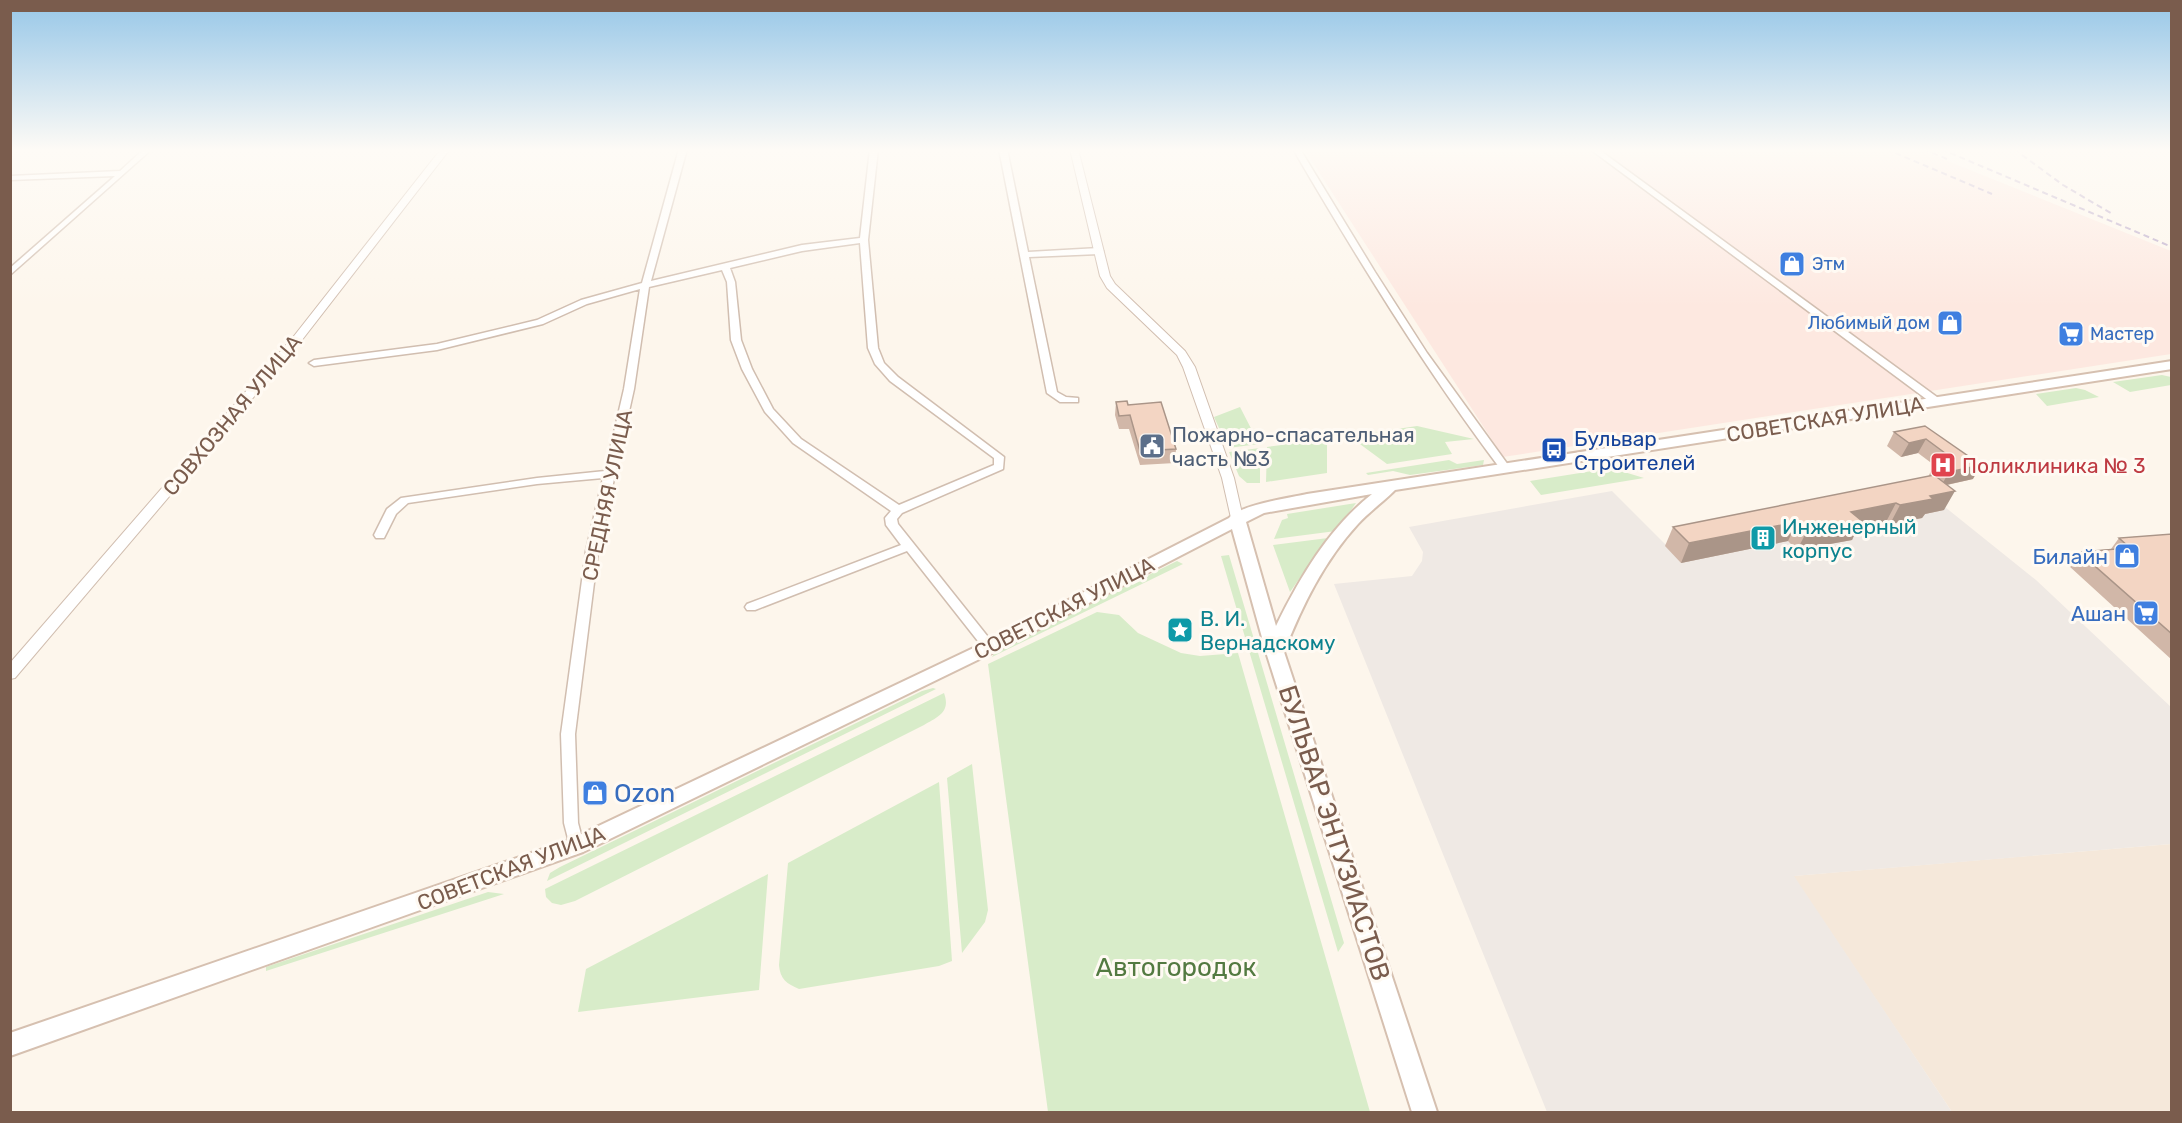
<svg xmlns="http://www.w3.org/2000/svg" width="2182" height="1123" font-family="Rubik,sans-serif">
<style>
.residential{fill:#f5e8da}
.commercial{fill:#fde8e0}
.industrial{fill:#efe9e4}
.green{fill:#d8ecc9}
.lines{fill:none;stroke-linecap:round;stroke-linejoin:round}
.minor-casing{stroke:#d1beb0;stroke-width:3}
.tertiary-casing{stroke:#d1beb0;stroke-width:2}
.secondary-casing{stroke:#d6c0b0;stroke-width:4}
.minor{fill:#fff;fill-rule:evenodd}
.tertiary{fill:#fff;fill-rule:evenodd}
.secondary{fill:#fff;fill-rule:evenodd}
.rail{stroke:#b9a8c9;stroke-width:2;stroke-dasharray:6 4;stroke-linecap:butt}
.wall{fill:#d1b7a8}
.shaded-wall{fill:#aa9588}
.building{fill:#f3d5c3;stroke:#aa9588;stroke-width:1.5}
.labels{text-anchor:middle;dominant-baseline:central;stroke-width:6;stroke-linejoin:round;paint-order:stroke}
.far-shop-label{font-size:18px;fill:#366cbe;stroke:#fffaf3;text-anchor:start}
.street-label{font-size:21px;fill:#7a5c4d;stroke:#fffaf3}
.service-label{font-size:21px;fill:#4e5e75;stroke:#fffaf3;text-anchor:start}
.transit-label{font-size:21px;fill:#164399;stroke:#fffaf3;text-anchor:start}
.health-label{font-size:21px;fill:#be3a42;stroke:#fffaf3;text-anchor:start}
.culture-label{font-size:21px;fill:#0d838f;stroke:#fffaf3;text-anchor:start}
.shop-label{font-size:21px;fill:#366cbe;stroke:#fffaf3;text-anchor:end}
.near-shop-label{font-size:26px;fill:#366cbe;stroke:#fffaf3;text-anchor:start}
.near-street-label{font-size:26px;fill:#7a5c4d;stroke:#fffaf3}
.near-park-label{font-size:26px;fill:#537a41;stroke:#fffaf3}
</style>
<rect width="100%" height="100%" fill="#fdf6ec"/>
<path class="residential" d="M 2171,844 L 2171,1112 L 1952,1112 L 1793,876 Z"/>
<path class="commercial" d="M 1304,149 L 1918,149 L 2171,251 L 2171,354 L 1503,457 Z"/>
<path class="industrial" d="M 1612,491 L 1665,544 L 1925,491 L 2036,580 L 2171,707 L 2171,844 L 1794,876 L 1952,1112 L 1547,1112 L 1334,584 L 1412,576 L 1422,561 L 1423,552 L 1409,527 Z"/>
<path class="green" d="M 2162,375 L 2171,377 L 2171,385 L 2130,392 L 2113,382 Z
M 2076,388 L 2085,390 L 2099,397 L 2047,406 L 2036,394 Z
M 1240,407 L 1259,444 L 1228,448 L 1214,417 Z
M 1417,426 L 1474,439 L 1445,442 L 1452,454 L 1387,464 L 1349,436 Z
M 1327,439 L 1327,473 L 1266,482 L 1267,447 Z
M 1260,448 L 1260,483 L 1247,483 L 1239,476 L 1229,452 Z
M 1449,460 L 1457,464 L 1484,460 L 1483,465 L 1410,475 L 1393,471 L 1368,475 L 1366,473 Z
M 1611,468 L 1644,478 L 1541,495 L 1530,481 Z
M 1356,503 L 1336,531 L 1274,539 L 1282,520 L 1288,518 L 1287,514 Z
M 1328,538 L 1290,592 L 1273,545 Z
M 1229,555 L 1344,943 L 1338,952 L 1221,556 Z
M 1177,561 L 1183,564 L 992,657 L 996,650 Z
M 1097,612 L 1119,615 L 1138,633 L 1181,653 L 1200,656 L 1238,653 L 1370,1112 L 1048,1112 L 988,664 Z
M 933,688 L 936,689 L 547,881 L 550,873 L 560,867 L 922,691 Z
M 944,693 C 951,712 938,717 924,725 L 575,901 L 561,905 L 552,903 L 546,897 L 545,889 Z
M 972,764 L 988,910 L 985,922 L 962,953 L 947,778 Z
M 939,782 L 952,961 L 939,966 L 799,989 C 787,984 780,979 779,965 L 788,863 Z
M 768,874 L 759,990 L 578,1012 L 586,969 Z
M 488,892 L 504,894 L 266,971 L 266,967 Z"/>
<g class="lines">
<g class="minor-casing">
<path id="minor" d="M 144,149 L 152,149 L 10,275 L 10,268 L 115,176 L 10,180 L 10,176 L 120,171 Z
M 679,149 L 687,149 L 651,281 L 802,245 L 860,238 L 870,149 L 878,149 L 868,240 L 878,348 L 884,363 L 898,377 L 1004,457 L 1003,469 L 902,513 L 897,519 L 898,524 L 996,647 L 995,650 L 985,650 L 907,551 L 755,610 L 747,610 L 745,607 L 747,604 L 901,545 L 886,525 L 885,518 L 891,511 L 793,443 L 765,412 L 742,369 L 731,340 L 727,282 L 722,270 L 649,287 L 634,389 L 598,551 L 575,734 L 578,823 L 584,846 L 581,850 L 576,852 L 571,850 L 564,823 L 561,734 L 586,551 L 603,478 L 537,484 L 408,503 L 396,514 L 384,538 L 376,538 L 374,535 L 387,509 L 401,498 L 537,478 L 605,471 L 624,389 L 640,289 L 587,304 L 543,324 L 437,350 L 314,366 L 309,363 L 314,360 L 437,344 L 537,320 L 581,300 L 642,283 ZM 860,243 L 868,348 L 875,364 L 890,381 L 994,458 L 994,465 L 899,505 L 801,439 L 773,409 L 752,369 L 741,340 L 735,282 L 730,268 L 802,251 Z
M 999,149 L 1007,149 L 1028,252 L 1099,248 L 1103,251 L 1099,254 L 1029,257 L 1057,392 L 1066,397 L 1078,398 L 1078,402 L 1060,402 L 1047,393 Z
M 1293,149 L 1300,149 L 1375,272 L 1427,353 L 1511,469 L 1510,471 L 1502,471 C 1425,369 1358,260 1293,149 Z
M 1590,149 L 1598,149 L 1941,400 L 1941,404 L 1933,404 Z"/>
</g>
<g class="tertiary-casing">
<path id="tertiary" d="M 441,149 L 450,149 L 302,340 L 15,678 L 10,679 L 10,663 L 294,336 Z
M 1070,149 L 1078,149 L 1110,276 L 1115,284 L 1185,351 L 1195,367 L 1234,478 L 1243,518 L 1242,521 L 1232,521 L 1231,518 L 1222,478 L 1183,367 L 1177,355 L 1107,288 L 1100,276 Z"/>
</g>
<g class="secondary-casing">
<path id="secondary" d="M 2172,361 L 2172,369 L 1395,490 C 1383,502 1369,512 1358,524 C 1324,561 1302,606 1284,652 L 1437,1112 L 1412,1112 L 1266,652 L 1232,529 L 996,651 L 583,852 L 10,1056 L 10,1033 L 569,840 L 984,643 L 1229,518 C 1240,505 1289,498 1307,494 ZM 1372,494 C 1329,528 1300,577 1276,626 L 1246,522 L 1264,513 Z"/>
</g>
<use href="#minor" class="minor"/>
<use href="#tertiary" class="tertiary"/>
<use href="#secondary" class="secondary"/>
<path class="rail" d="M 1886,149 L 1992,194
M 1923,149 L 1947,159
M 1941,149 L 2172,247
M 2014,149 L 2063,185 L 2114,215"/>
</g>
<path class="wall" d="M 1116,402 L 1128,405 L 1176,449 L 1175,463 L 1140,465 L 1129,429 L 1119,429 L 1115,415 Z
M 1925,426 L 1973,479 L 1947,485 L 1944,510 L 1925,514 L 1922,518 L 1890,524 L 1886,522 L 1858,527 L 1852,540 L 1797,550 L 1788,541 L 1681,563 L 1665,546 L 1673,527 L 1928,477 L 1934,465 L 1918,453 L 1901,457 L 1887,446 L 1894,432 Z
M 2172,534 L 2172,660 L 2069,566 L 2079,552 L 2111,549 L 2119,538 Z"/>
<path class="shaded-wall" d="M 1926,439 L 1918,453 L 1901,457 L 1909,443 Z
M 1981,465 L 1973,479 L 1941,486 L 1949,472 Z
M 1955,491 L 1944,510 L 1925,514 L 1922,518 L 1890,524 L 1900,505 L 1930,496 Z
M 1896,503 L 1886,522 L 1858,527 L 1852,540 L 1797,550 L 1807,531 L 1851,512 Z
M 1797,522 L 1788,541 L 1681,563 L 1689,543 Z"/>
<path class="building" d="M 1127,401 L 1128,405 L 1161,402 L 1176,449 L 1140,451 L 1130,415 L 1119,416 L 1116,402 Z
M 1925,426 L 1981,465 L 1949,472 L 1936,462 L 1953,459 L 1926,439 L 1909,443 L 1894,432 Z
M 1934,475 L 1955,491 L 1930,496 L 1933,499 L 1900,505 L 1896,503 L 1851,512 L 1862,521 L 1807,531 L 1797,522 L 1689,543 L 1673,527 Z
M 2172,534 L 2172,634 L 2079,552 L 2130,548 L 2119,538 Z"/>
<linearGradient id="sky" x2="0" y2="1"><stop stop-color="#97c7e8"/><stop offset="0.49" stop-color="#fefbf6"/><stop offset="1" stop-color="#fefbf6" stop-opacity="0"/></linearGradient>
<rect width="2182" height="307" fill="url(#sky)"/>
<defs>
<g id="shop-square" transform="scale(1.35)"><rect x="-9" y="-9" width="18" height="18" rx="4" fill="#3f7fe0" stroke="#fffaf3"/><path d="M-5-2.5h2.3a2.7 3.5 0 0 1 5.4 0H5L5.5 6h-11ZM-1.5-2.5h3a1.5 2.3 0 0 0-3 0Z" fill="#fff"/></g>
<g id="supermarket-square" transform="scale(1.35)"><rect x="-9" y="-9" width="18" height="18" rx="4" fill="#3f7fe0" stroke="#fffaf3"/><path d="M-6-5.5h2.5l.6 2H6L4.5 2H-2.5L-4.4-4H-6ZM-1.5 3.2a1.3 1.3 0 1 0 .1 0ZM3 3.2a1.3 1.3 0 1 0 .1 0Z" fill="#fff"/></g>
<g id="civic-square" transform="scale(1.35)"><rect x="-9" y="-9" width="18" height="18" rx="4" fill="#5c6f8a" stroke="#fffaf3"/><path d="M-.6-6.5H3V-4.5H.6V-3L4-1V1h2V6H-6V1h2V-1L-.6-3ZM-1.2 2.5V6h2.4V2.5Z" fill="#fff"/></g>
<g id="bus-square" transform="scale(1.35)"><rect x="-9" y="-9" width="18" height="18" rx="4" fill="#1a4fb4" stroke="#fffaf3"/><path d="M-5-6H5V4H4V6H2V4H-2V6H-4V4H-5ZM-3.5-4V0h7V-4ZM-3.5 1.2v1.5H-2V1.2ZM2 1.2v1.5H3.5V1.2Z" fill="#fff"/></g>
<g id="hospital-square" transform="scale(1.35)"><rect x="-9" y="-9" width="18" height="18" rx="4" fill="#e0444e" stroke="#fffaf3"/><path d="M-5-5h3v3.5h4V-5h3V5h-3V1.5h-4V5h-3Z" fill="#fff"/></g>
<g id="building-square" transform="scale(1.35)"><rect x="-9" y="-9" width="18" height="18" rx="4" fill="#0f9aa8" stroke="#fffaf3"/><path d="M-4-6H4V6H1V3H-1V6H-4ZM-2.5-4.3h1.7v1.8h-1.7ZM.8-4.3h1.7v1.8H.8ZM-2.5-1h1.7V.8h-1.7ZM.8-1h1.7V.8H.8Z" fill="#fff"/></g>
<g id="sight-square" transform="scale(1.35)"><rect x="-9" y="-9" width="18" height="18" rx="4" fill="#0f9aa8" stroke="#fffaf3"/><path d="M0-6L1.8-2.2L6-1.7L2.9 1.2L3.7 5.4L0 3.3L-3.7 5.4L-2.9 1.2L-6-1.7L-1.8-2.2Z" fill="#fff"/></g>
</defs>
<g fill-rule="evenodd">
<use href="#shop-square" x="1792" y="264"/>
<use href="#shop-square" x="1950" y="323"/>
<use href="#supermarket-square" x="2071" y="334"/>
<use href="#civic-square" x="1152" y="446"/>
<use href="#bus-square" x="1554" y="450"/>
<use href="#hospital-square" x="1943" y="465"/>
<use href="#building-square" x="1763" y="538"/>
<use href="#shop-square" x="2127" y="556"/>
<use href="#supermarket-square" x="2146" y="613"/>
<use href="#sight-square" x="1180" y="630"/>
<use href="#shop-square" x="595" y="793"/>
</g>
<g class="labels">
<g class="far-shop-label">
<text x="1812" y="264">Этм</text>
<text x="1930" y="323" text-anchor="end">Любимый дом</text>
<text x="2090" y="334">Мастер</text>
</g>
<g class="street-label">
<text transform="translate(232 415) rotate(-50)">СОВХОЗНАЯ УЛИЦА</text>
<text transform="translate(1825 419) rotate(-9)">СОВЕТСКАЯ УЛИЦА</text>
<text transform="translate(607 495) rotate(-78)">СРЕДНЯЯ УЛИЦА</text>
<text transform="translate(1064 608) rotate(-27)">СОВЕТСКАЯ УЛИЦА</text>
<text transform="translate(511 868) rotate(-21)">СОВЕТСКАЯ УЛИЦА</text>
</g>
<g class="service-label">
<text x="1172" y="434">Пожарно-спасательная<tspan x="1172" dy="24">часть №3</tspan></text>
</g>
<g class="transit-label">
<text x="1574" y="438">Бульвар<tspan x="1574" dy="24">Строителей</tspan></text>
</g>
<g class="health-label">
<text x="1962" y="465">Поликлиника № 3</text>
</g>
<g class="culture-label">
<text x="1782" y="526">Инженерный<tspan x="1782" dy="24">корпус</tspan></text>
<text x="1200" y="618">В. И.<tspan x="1200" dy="24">Вернадскому</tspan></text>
</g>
<g class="shop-label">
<text x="2108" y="556">Билайн</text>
<text x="2126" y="613">Ашан</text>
</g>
<g class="near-shop-label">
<text x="614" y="793">Ozon</text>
</g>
<g class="near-street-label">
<text transform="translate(1334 833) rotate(72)">БУЛЬВАР ЭНТУЗИАСТОВ</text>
</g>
<g class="near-park-label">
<text x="1176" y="967">Автогородок</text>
</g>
</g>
<rect width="2182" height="1123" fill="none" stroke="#7a5c4d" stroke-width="24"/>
</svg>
